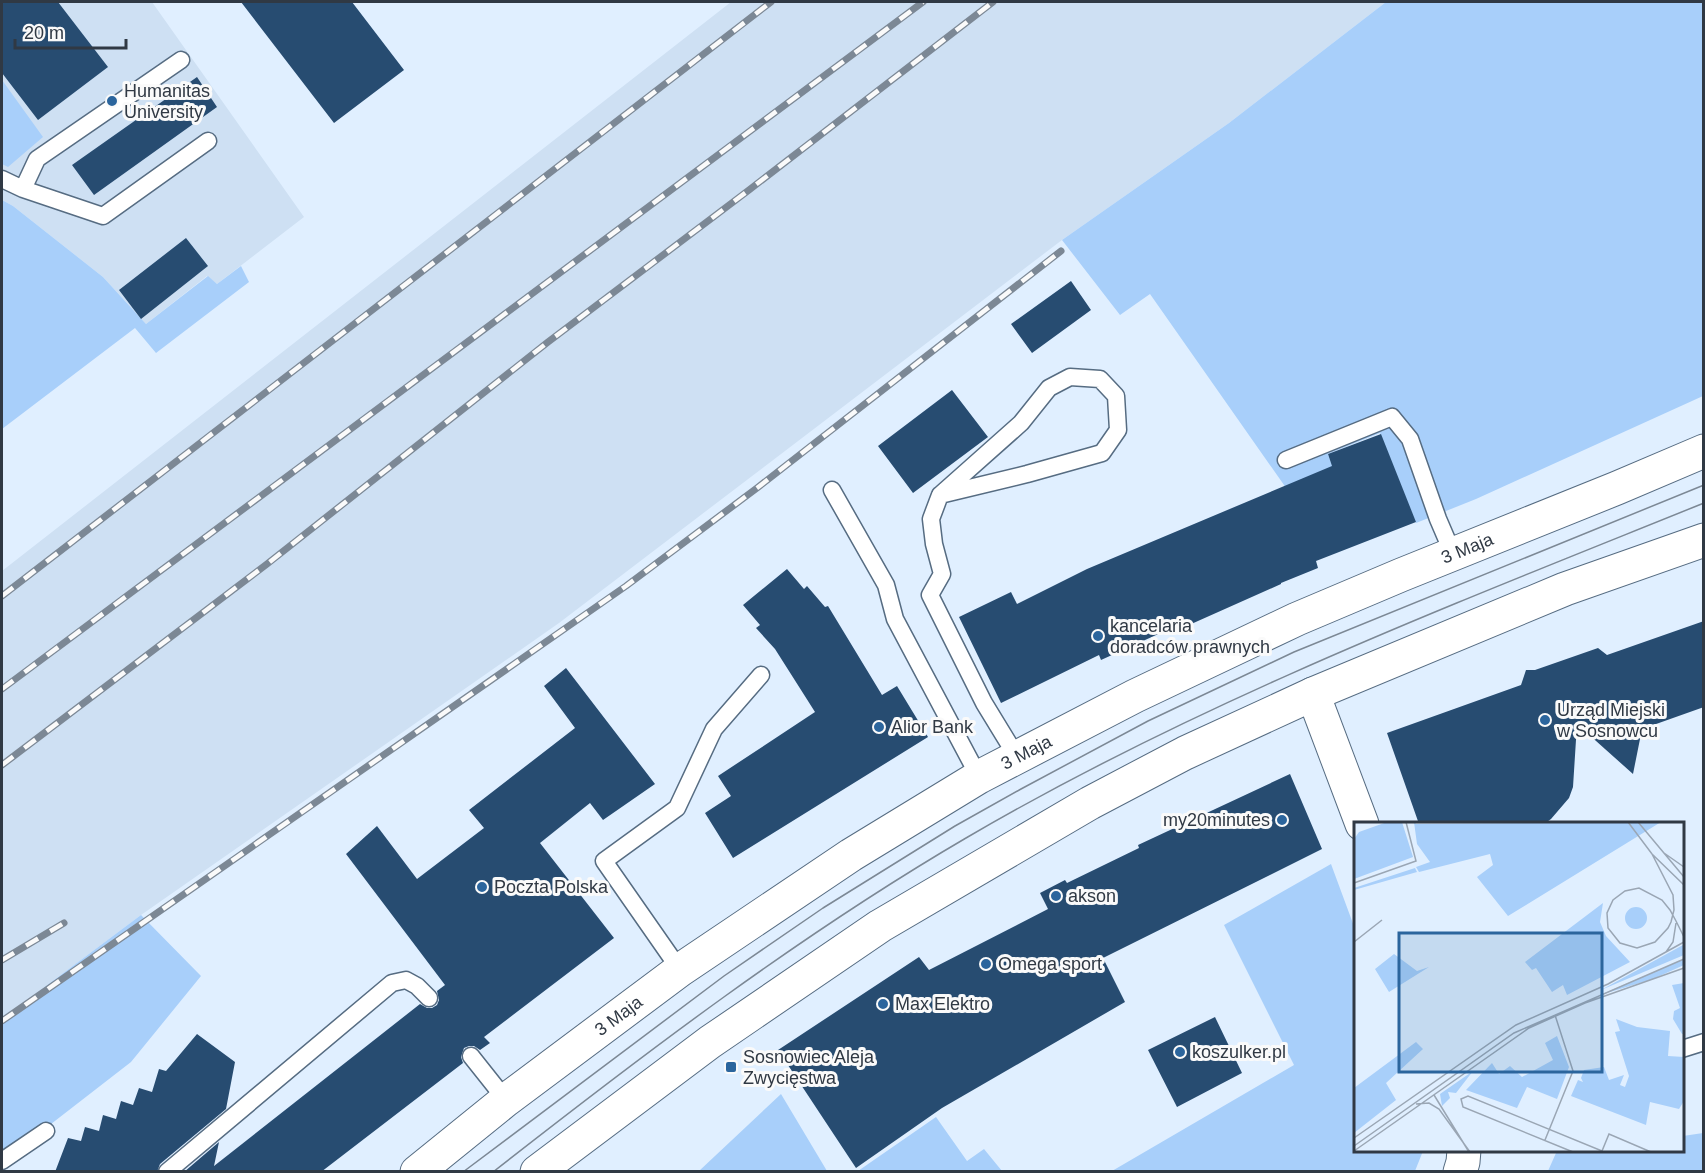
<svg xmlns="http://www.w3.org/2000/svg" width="1705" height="1173" font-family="Helvetica,sans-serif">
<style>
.built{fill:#cee0f3}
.green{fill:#a8cffa}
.building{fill:#274c71}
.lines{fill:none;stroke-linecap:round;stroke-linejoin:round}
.service-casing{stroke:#566c82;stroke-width:19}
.minor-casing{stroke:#566c82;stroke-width:35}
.secondary-casing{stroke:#566c82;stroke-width:35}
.service{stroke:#fff;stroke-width:16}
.minor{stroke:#fff;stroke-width:33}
.secondary{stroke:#fff;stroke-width:33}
.tram{stroke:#7c8895;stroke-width:1.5}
.rail-casing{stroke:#7c8895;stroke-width:7}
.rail{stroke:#fafafa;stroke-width:4.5;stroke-dasharray:14;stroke-linecap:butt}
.poi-dot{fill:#2b659d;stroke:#fafafa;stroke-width:2}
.labels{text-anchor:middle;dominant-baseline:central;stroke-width:6;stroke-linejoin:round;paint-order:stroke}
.poi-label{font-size:18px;fill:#303944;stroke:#fafafa;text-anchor:start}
.street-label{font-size:18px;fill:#303944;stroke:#fafafa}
.inset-road{fill:none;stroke:#9aa6b4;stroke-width:1.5}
.view{fill:#2b659d;fill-opacity:0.15;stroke:#2b659d;stroke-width:3}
.inset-edge{fill:none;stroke:#303944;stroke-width:3}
</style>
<rect width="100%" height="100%" fill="#e0efff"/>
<path class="built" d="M 2,2 L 152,2 L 304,217 L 217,284 L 207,276 L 146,324 L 103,277 L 13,206 L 2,200 Z
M 731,2 L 1386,2 L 1229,123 L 1062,240 L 559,623 L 141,915 L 2,1019 L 2,571 Z"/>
<path class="green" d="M 1386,2 L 1703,2 L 1703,396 L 1476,499 L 1416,523 L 1380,433 L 1328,454 L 1337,478 L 1289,497 L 1284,485 L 1150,294 L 1120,315 L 1062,240 L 1229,123 Z
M 2,80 L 43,137 L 8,167 L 2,164 Z
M 2,200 L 13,206 L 103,277 L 146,324 L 208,276 L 217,284 L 241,266 L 249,282 L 156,353 L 135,328 L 2,429 Z
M 1331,864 L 1355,929 L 1356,1150 L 1423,1151 L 1415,1171 L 1112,1171 L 1294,1065 L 1224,925 Z
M 141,915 L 201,976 L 131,1062 L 2,1162 L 2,1019 Z
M 781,1094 L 827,1171 L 699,1171 Z
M 936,1117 L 967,1161 L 984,1149 L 1002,1171 L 858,1171 Z
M 1703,1133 L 1703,1171 L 1548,1171 L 1556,1153 L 1575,1150 L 1682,1150 L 1683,1136 Z"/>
<path class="building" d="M 2,2 L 58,2 L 108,67 L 38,120 L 2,73 Z
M 241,2 L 352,2 L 404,70 L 334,123 Z
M 197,77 L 217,107 L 94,195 L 72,165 Z
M 186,238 L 208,266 L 141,319 L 119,290 Z
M 1071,281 L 1091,310 L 1032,353 L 1011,324 Z
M 952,390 L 988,437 L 913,493 L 878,446 Z
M 1381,434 L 1416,522 L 1316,561 L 1318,568 L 1281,583 L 1281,584 L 1189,625 L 1187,621 L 1101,660 L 1099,655 L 1001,703 L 959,617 L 1011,592 L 1017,604 L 1087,569 L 1332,466 L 1328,454 Z
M 787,569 L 804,589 L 807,586 L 825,607 L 828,606 L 882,695 L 897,686 L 928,737 L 733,858 L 705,813 L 731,796 L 718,776 L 815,712 L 775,649 L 756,628 L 760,625 L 743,605 Z
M 1704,621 L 1704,707 L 1642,729 L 1633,774 L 1577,724 L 1573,787 L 1569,798 L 1551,819 L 1544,824 L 1419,824 L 1387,733 L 1521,685 L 1526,670 L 1535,670 L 1598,648 L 1607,655 Z
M 566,668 L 655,784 L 603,820 L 590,803 L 540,843 L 614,938 L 484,1037 L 490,1043 L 480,1050 L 474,1046 L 469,1046 L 464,1048 L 461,1057 L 463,1063 L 321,1172 L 184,1172 L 219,1142 L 214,1166 L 420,1004 L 427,1008 L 432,1008 L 437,1005 L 439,1000 L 437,991 L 445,985 L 346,854 L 377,826 L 417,879 L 484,828 L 469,810 L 575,728 L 544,686 Z
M 1290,774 L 1322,849 L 1103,958 L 1125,1002 L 942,1108 L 856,1168 L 778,1050 L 919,957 L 929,970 L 1048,909 L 1040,893 L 1065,880 L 1067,883 L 1139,848 L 1138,845 Z
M 1215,1017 L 1242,1073 L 1177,1107 L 1148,1050 Z
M 197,1034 L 235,1062 L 226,1109 L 160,1164 L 157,1172 L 55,1172 L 68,1138 L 81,1141 L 85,1127 L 99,1131 L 103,1115 L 116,1119 L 121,1101 L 133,1105 L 139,1088 L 152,1092 L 159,1069 L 166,1071 Z"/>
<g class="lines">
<g class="service-casing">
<path id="service" d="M 2,179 L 23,189 L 103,216 L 208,141
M 23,189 L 37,159 L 181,60
M 1286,460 L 1392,417 L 1410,439 L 1438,519 L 1453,554
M 832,490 L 886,585 L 895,619 L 979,777
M 940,495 L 1021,423 L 1049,388 L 1070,377 L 1100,379 L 1116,396 L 1118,430 L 1102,453 L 1027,474 L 940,495 L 931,519 L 934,544 L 942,574 L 930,595 L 984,703 L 1017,757
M 680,970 L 604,861 L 677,808 L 714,729 L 761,675
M 1682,1049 L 1704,1042
M 471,1056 L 506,1100
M 2,1161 L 46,1131
M 167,1172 L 392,983 L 406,980 L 417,986 L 429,998"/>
</g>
<g class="minor-casing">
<path id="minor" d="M 1313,694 L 1362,824
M 1460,1172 L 1463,1162 L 1464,1150"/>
</g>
<g class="secondary-casing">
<g id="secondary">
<path id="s1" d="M 417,1172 L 506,1100 L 680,970 L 851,855 L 979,777 L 1135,696 L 1297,619 L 1401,575 L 1617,488 L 1704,451"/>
<path d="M 537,1172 L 710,1042 L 880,926 L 1090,803 L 1185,753 L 1313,694 L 1565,589 L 1704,540"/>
</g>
</g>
<use href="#service" class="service"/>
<use href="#minor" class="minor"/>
<use href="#secondary" class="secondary"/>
<path class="tram" d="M 463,1172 L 724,976 L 823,908 L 955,826 L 1021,789 L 1148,721 L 1294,652 L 1704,485
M 493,1172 C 645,1053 800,935 966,838 C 1200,701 1454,604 1704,503"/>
<g class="rail-casing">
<path id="rail" d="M 2,596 L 771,2
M 2,689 L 923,2
M 2,765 L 267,564 L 548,342 L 749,190 L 993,2
M 2,960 L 64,923
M 2,1021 L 626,586 L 757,488 L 1061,251"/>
</g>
<use href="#rail" class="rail"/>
</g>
<g class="poi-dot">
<circle cx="112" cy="101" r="6"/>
<circle cx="1098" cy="636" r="6"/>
<circle cx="1545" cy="720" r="6"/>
<circle cx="879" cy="727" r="6"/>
<circle cx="1282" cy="820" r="6"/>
<circle cx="482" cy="887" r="6"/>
<circle cx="1056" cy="896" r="6"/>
<circle cx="986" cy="964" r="6"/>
<circle cx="883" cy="1004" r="6"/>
<circle cx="1180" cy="1052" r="6"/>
<rect x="725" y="1061" width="12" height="12" rx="3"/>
</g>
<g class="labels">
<g class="poi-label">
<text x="124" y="91">Humanitas<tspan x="124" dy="21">University</tspan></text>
<text x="1110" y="626">kancelaria<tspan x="1110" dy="21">doradców prawnych</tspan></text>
<text x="1557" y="710">Urząd Miejski<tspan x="1557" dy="21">w Sosnowcu</tspan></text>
<text x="891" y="727">Alior Bank</text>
<text x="1270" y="820" text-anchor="end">my20minutes</text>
<text x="494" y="887">Poczta Polska</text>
<text x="1068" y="896">akson</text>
<text x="998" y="964">Omega sport</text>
<text x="895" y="1004">Max Elektro</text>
<text x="1192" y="1052">koszulker.pl</text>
<text x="743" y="1057">Sosnowiec Aleja<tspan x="743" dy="21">Zwycięstwa</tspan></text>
</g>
<g class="street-label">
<text stroke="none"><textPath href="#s1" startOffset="1227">3 Maja</textPath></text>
<text stroke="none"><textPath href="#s1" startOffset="741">3 Maja</textPath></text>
<text stroke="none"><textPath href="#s1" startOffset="255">3 Maja</textPath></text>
</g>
</g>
<g transform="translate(1354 822)">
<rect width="330" height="330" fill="#e0efff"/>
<path d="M 33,0 L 48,0 L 59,35 L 0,57 L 0,17 L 5,10 ZM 60,0 L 62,2 L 307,0 L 154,94 L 123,55 L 139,43 L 136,32 L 65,50 L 62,45 L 76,40 L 63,22 ZM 61,46 L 63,50 L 0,68 L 0,66 ZM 249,81 L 246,100 L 252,114 L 276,140 L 213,173 L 209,163 L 198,170 L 182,146 L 178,148 L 171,140 ZM271 96a11 11 0 1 1 22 0a11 11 0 1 1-22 0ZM 329,123 L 330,133 L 247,168 ZM 40,132 L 63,149 L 75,145 L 35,170 L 21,147 ZM 330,137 L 330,143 L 299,157 L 246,173 ZM 330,161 L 330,212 L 328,212 L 319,197 L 320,189 L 326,186 L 318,163 ZM 262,197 L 283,205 L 316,209 L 314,234 L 330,235 L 330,279 L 325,287 L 296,280 L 292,303 L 217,274 L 224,258 L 229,260 L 227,256 L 230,248 L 250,245 L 255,258 L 270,253 L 266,263 L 271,265 L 275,254 L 261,210 L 266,209 ZM 203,214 L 215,245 L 203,277 L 173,265 L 163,286 L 112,268 L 138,241 L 145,252 L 156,244 L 168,255 L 199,238 L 191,221 ZM 62,220 L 69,227 L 32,261 L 42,278 L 0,311 L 0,266 ZM 119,249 L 102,271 L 94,270 L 96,276 L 88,284 L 86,272 Z" fill="#a8cffa"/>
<path class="inset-road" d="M 274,0 L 298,32 L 330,63M 284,0 L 330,55M 310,31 L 330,45M 298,32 L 319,73 L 320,88 L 317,100 L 314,106 L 301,120 L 283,126 L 266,121 L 254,106 L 253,91 L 259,78 L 271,69 L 285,66 L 308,78 L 316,88 L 322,99 L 330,115M 0,61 L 62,39 L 52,0M 0,120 L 28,98M 312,130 L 319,120 L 322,101M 80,273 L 115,330M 62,282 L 75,281 L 85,287 L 116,330M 0,316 L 162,203 L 254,162 L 330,120M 191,318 L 219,249 L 201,193M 0,324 L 160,211 L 330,137M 0,329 L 175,206 L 231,181 L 330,146M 219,330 L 109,285 L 107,277 L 114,274 L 248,329 L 255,312 L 297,330"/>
<path class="view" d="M 45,111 L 248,111 L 248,250 L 45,250 Z"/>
<rect width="330" height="330" class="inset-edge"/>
</g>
<rect width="1705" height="1173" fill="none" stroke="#303944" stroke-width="6"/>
<path d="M15 39v9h111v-9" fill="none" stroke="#303944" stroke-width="3"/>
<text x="24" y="39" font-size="18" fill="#303944" stroke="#fafafa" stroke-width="4.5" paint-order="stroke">20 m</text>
</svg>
